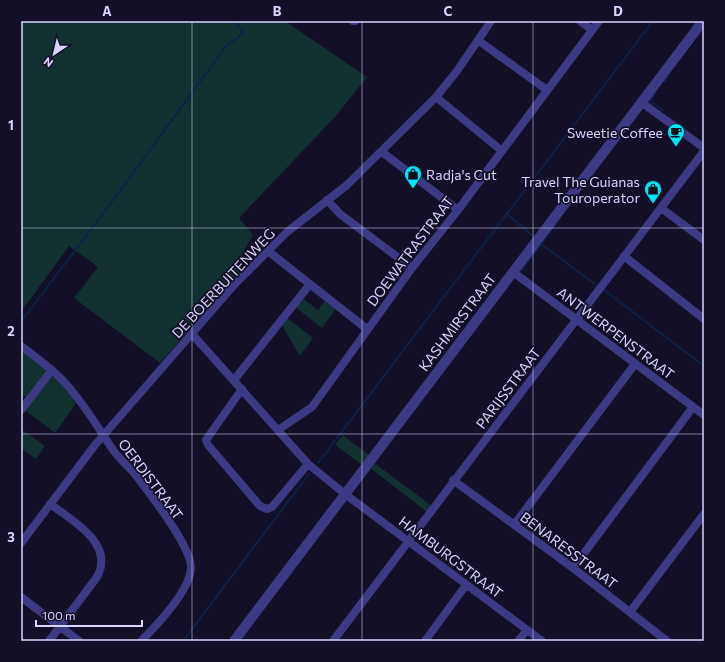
<svg xmlns="http://www.w3.org/2000/svg" width="725" height="662" font-family="Commissioner,sans-serif">
<style>
.green{fill:#12302f}
.lines{fill:none;stroke-linecap:round;stroke-linejoin:round}
.stream{stroke:#0c2248;stroke-width:2}
.minor{stroke:#3d3a85;stroke-width:8}
.tertiary{stroke:#3d3a85;stroke-width:10}
.grid{fill:none;stroke:#d9d4ff;stroke-width:1;stroke-opacity:0.55}
.labels{text-anchor:middle;dominant-baseline:central;stroke-width:3.5;stroke-linejoin:round;paint-order:stroke}
.poi-label{font-size:14px;fill:#d9d4ff;stroke:#130f26;text-anchor:end}
.street-label{font-size:14px;fill:#d9d4ff;stroke:#130f26}
.neatline{fill:none;stroke:#d9d4ff;stroke-width:1.5}
.grid-label{font-size:13px;text-anchor:middle;font-weight:bold;fill:#d9d4ff}
</style>
<rect width="100%" height="100%" fill="#130f26"/>
<path class="green" d="M 21,21 L 285,21 L 367,77 L 335,117 L 239,218 L 253,235 L 239,259 L 244,268 L 160,363 L 74,298 L 98,267 L 69,246 L 21,312 Z
M 301,297 L 318,310 L 327,298 L 338,306 L 322,328 L 294,306 Z
M 286,317 L 313,338 L 300,356 L 281,324 Z
M 21,349 L 45,368 L 46,371 L 27,398 L 21,394 Z
M 52,377 L 55,377 L 77,402 L 55,433 L 25,410 L 49,379 Z
M 21,429 L 45,446 L 36,459 L 21,448 Z
M 343,435 L 369,455 L 362,465 L 335,445 Z
M 373,462 L 432,506 L 427,512 L 369,467 Z"/>
<g class="lines">
<path class="stream" d="M 665,81 L 668,78
M 656,92 L 650,101 L 663,110
M 507,214 L 533,236
M 541,244 L 595,284
M 522,270 L 560,218
M 604,290 L 704,366
M 585,319 L 594,306
M 21,322 L 117,195 L 227,45 L 238,38 L 243,32 L 235,21
M 318,463 L 653,21
M 183,641 L 309,474"/>
<path class="minor" d="M 353,21 L 355,21
M 580,21 L 592,30
M 479,41 L 547,90
M 436,97 L 502,151
M 641,102 L 704,148
M 382,152 L 458,210
M 327,200 L 340,214 L 412,268
M 661,208 L 704,240
M 268,251 L 367,329
M 624,256 L 704,319
M 513,272 L 704,415
M 192,334 L 308,464 L 345,494 L 542,641
M 21,346 C 37,358 54,370 67,385 C 84,404 97,426 111,447 C 117,457 127,465 135,474 C 148,491 191,546 191,567 C 191,590 157,625 141,641
M 234,380 L 310,284
M 242,389 L 206,440 L 208,445 L 260,506 L 267,509 L 272,507 L 308,464
M 21,410 L 52,370
M 278,430 L 312,407 L 412,268 L 458,210 L 599,21
M 453,480 L 573,568 L 667,641
M 514,525 L 635,364
M 21,543 L 95,445 L 235,284 L 287,232 L 347,185 L 436,97 L 457,71 L 491,21
M 573,568 L 693,407
M 21,597 L 79,641
M 630,612 L 704,514
M 49,641 L 97,577 C 115,544 73,521 50,504
M 333,641 L 704,151
M 425,641 L 466,585
M 518,641 L 527,630"/>
<path class="tertiary" d="M 234,641 L 703,21"/>
</g>
<path class="grid" d="M 192,21 L 192,641M 362,21 L 362,641M 533,21 L 533,641M 21,228 L 704,228M 21,434 L 704,434"/>
<defs>
<g id="cafe-pin" transform="scale(0.9)"><path d="M0 17L-7.5 6A9.5 9.5 0 1 1 7.5 6Z" fill="#00e5ff" stroke="#130f26"/><path d="M-5.5-4.5H6V0H3Q3 3.5 0 3.5H-2.5Q-5.5 3.5-5.5 0ZM3-3.2v2h1.7v-2ZM-6 4.5H4V6H-6Z" fill="#111"/></g>
<g id="shop-pin" transform="scale(0.9)"><path d="M0 17L-7.5 6A9.5 9.5 0 1 1 7.5 6Z" fill="#00e5ff" stroke="#130f26"/><path d="M-5-2.5h2.3a2.7 3.5 0 0 1 5.4 0H5L5.5 6h-11ZM-1.5-2.5h3a1.5 2.3 0 0 0-3 0Z" fill="#111"/></g>
</defs>
<g fill-rule="evenodd">
<use href="#cafe-pin" x="676" y="132"/>
<use href="#shop-pin" x="413" y="174"/>
<use href="#shop-pin" x="653" y="189"/>
</g>
<g class="labels">
<g class="poi-label">
<text x="663" y="132">Sweetie Coffee</text>
<text x="426" y="174" text-anchor="start">Radja's Cut</text>
<text x="640" y="181">Travel The Guianas<tspan x="640" dy="16">Touroperator</tspan></text>
</g>
<g class="street-label">
<text transform="translate(410 251) rotate(-53)">DOEWATRASTRAAT</text>
<text transform="translate(223 283) rotate(-47)">DE BOERBUITENWEG</text>
<text transform="translate(457 322) rotate(-53)">KASHMIRSTRAAT</text>
<text transform="translate(616 333) rotate(37)">ANTWERPENSTRAAT</text>
<text transform="translate(508 388) rotate(-53)">PARIJSSTRAAT</text>
<text transform="translate(151 479) rotate(53)">OERDISTRAAT</text>
<text transform="translate(569 550) rotate(37)">BENARESSTRAAT</text>
<text transform="translate(451 557) rotate(37)">HAMBURGSTRAAT</text>
</g>
</g>
<rect width="725" height="662" fill="none" stroke="#130f26" stroke-width="44"/>
<g transform="translate(54 54) rotate(215)" stroke="#130f26" stroke-width="3" paint-order="stroke">
<path d="M0-3L7 15L0 10L-7 15Z" fill="#d9d4ff"/>
<text y="-6" font-size="11" font-weight="bold" text-anchor="middle" fill="#d9d4ff">N</text>
</g>
<path d="M36 620v6h106v-6" fill="none" stroke="#d9d4ff" stroke-width="2"/>
<text x="42" y="620" font-size="12" fill="#d9d4ff" stroke="#130f26" stroke-width="3" paint-order="stroke">100 m</text>
<rect x="22" y="22" width="681" height="618" class="neatline"/>
<g class="grid-label">
<text x="107" y="16">A</text>
<text x="277" y="16">B</text>
<text x="448" y="16">C</text>
<text x="618" y="16">D</text>
<text x="11" y="130">1</text>
<text x="11" y="336">2</text>
<text x="11" y="542">3</text>
</g>
</svg>
